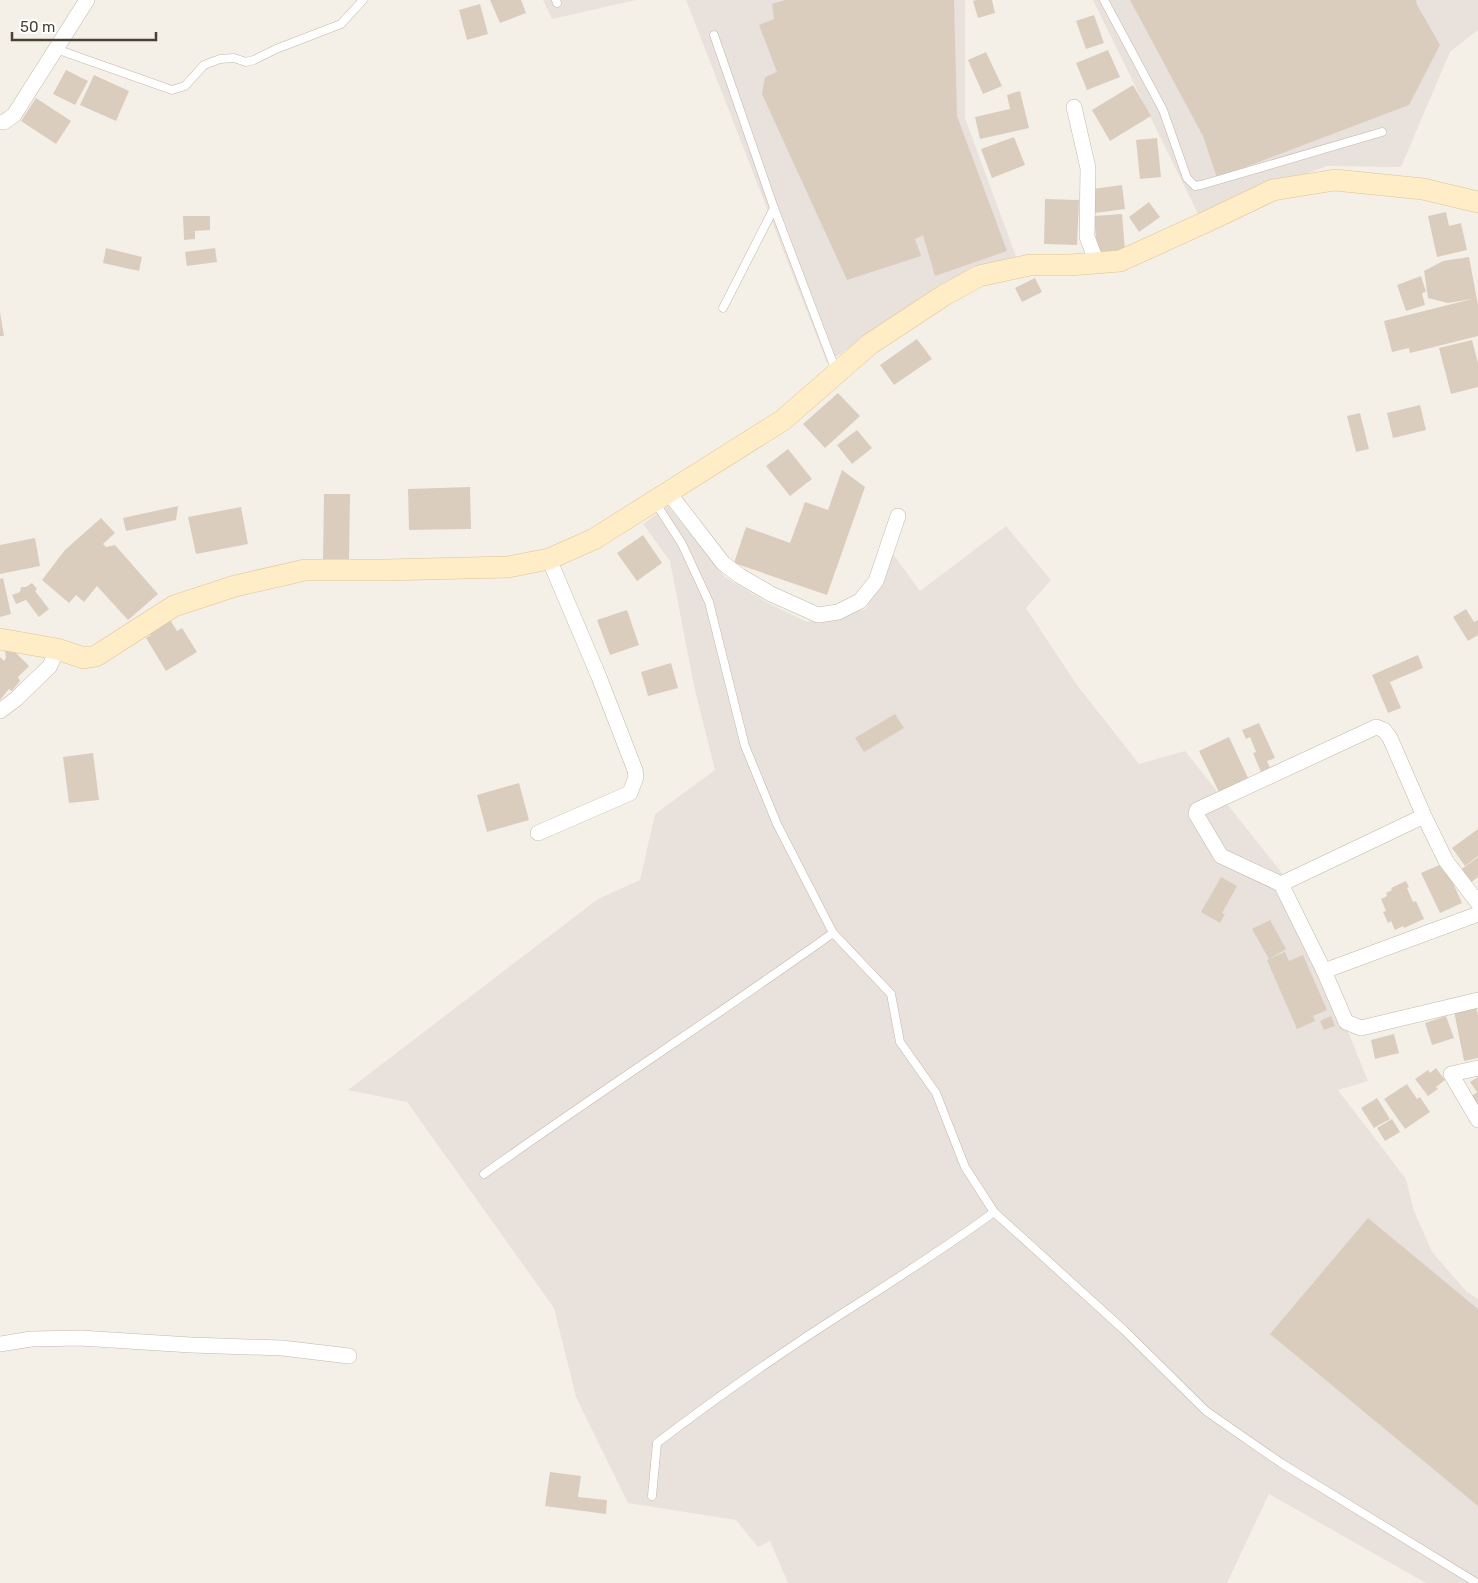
<svg xmlns="http://www.w3.org/2000/svg" width="1478" height="1583" font-family="Rubik,sans-serif">
<style>
.industrial{fill:#e8e1dc}
.building{fill:#dbcdbe}
.lines{fill:none;stroke-linecap:round;stroke-linejoin:round}
.lane-casing{stroke:#c2b7a9;stroke-width:9}
.street-casing{stroke:#c2b7a9;stroke-width:16}
.secondary-casing{stroke:#ddc494;stroke-width:22}
.lane{stroke:#fff;stroke-width:8}
.street{stroke:#fff;stroke-width:15}
.secondary{stroke:#ffedc7;stroke-width:21}
</style>
<rect width="100%" height="100%" fill="#f5f0e7"/>
<path class="industrial" d="M 543,0 L 636,0 L 552,19 Z
M 686,0 L 965,0 L 965,118 L 1018,262 L 933,289 L 827,363 Z
M 1093,0 L 1478,0 L 1478,30 L 1450,52 L 1401,167 L 1327,166 L 1198,214 Z
M 668,506 L 725,577 L 766,602 L 807,622 L 866,609 L 893,554 L 920,591 L 1006,526 L 1051,580 L 1026,608 L 1077,685 L 1139,764 L 1185,751 L 1286,878 L 1368,1081 L 1338,1090 L 1406,1179 L 1414,1211 L 1432,1252 L 1467,1292 L 1478,1299 L 1478,1583 L 1426,1583 L 1269,1494 L 1227,1583 L 788,1583 L 770,1541 L 758,1547 L 736,1520 L 628,1503 L 576,1397 L 554,1308 L 407,1102 L 348,1090 L 598,899 L 640,880 L 655,814 L 715,770 L 694,686 L 670,561 L 643,524 Z"/>
<path class="building" d="M 490,0 L 521,0 L 526,13 L 500,23 Z
M 785,0 L 954,0 L 957,116 L 1007,251 L 935,276 L 923,235 L 915,239 L 921,256 L 847,280 L 762,94 L 765,77 L 777,72 L 759,25 L 774,19 L 772,4 Z
M 976,0 L 992,0 L 995,13 L 978,18 L 973,1 Z
M 1130,0 L 1416,0 L 1417,5 L 1440,45 L 1409,105 L 1217,178 L 1203,136 Z
M 480,4 L 488,34 L 467,40 L 459,10 Z
M 1094,15 L 1104,43 L 1086,49 L 1076,21 Z
M 1108,50 L 1120,77 L 1087,90 L 1076,63 Z
M 986,52 L 1002,86 L 983,94 L 968,60 Z
M 66,70 L 88,81 L 75,105 L 53,94 Z
M 94,75 L 129,91 L 116,121 L 80,105 Z
M 1133,85 L 1151,116 L 1110,141 L 1092,110 Z
M 1020,91 L 1029,128 L 980,139 L 975,117 L 1010,109 L 1007,95 Z
M 36,98 L 71,121 L 56,144 L 21,121 Z
M 1014,137 L 1025,165 L 992,178 L 981,149 Z
M 1157,138 L 1161,177 L 1140,179 L 1136,140 Z
M 1122,185 L 1125,209 L 1095,213 L 1092,189 Z
M 1045,199 L 1079,200 L 1077,245 L 1044,244 Z
M 1149,202 L 1160,217 L 1139,232 L 1129,217 Z
M 1446,212 L 1449,226 L 1461,223 L 1467,250 L 1437,257 L 1428,216 Z
M 1122,214 L 1125,250 L 1097,252 L 1094,216 Z
M 183,216 L 210,216 L 210,230 L 195,231 L 195,239 L 184,240 Z
M 106,248 L 142,257 L 139,271 L 103,263 Z
M 215,248 L 217,262 L 187,266 L 185,252 Z
M 1469,257 L 1478,305 L 1478,336 L 1410,353 L 1409,348 L 1392,352 L 1384,321 L 1472,299 L 1448,303 L 1428,298 L 1424,271 L 1443,261 Z
M 1421,276 L 1426,292 L 1422,293 L 1425,305 L 1406,311 L 1397,285 Z
M 1035,278 L 1042,292 L 1022,302 L 1015,288 Z
M 0,312 L 4,336 L 0,336 Z
M 917,339 L 932,359 L 894,385 L 880,365 Z
M 1472,340 L 1478,363 L 1478,387 L 1451,394 L 1439,348 Z
M 838,393 L 860,416 L 825,448 L 803,424 Z
M 1420,405 L 1426,430 L 1393,438 L 1387,413 Z
M 1360,413 L 1369,449 L 1356,452 L 1347,416 Z
M 857,430 L 872,448 L 852,464 L 837,445 Z
M 788,449 L 812,479 L 790,496 L 766,466 Z
M 842,470 L 865,487 L 827,595 L 734,563 L 746,527 L 790,543 L 805,502 L 828,510 Z
M 470,487 L 471,529 L 409,530 L 408,489 Z
M 324,494 L 350,494 L 349,561 L 323,561 Z
M 178,506 L 176,520 L 126,531 L 123,518 Z
M 241,507 L 248,544 L 196,554 L 188,517 Z
M 101,518 L 115,533 L 103,544 L 106,547 L 115,545 L 158,594 L 128,620 L 97,586 L 84,602 L 76,595 L 69,603 L 42,580 L 65,550 Z
M 643,535 L 662,563 L 637,581 L 617,553 Z
M 35,538 L 40,566 L 0,574 L 0,545 Z
M 3,578 L 11,614 L 0,617 L 0,579 Z
M 32,583 L 37,589 L 35,591 L 49,609 L 39,617 L 26,600 L 16,604 L 12,595 L 20,592 L 21,587 L 26,587 Z
M 1466,609 L 1474,622 L 1478,620 L 1478,635 L 1468,641 L 1453,617 Z
M 627,610 L 639,645 L 610,655 L 597,620 Z
M 167,615 L 177,631 L 182,628 L 197,652 L 166,671 L 146,638 L 151,635 L 146,627 Z
M 10,647 L 29,666 L 18,677 L 20,681 L 12,691 L 9,689 L 0,700 L 0,657 L 4,661 L 6,658 L 5,651 Z
M 1418,655 L 1423,668 L 1390,682 L 1401,708 L 1388,713 L 1372,675 Z
M 671,663 L 678,688 L 648,696 L 641,672 Z
M 895,714 L 904,728 L 864,752 L 855,738 Z
M 1259,723 L 1275,758 L 1267,761 L 1270,768 L 1261,772 L 1253,753 L 1256,752 L 1250,737 L 1246,739 L 1242,730 Z
M 1229,737 L 1248,778 L 1219,792 L 1199,751 Z
M 93,753 L 99,800 L 69,803 L 63,757 Z
M 519,783 L 529,820 L 487,832 L 477,795 Z
M 1478,829 L 1478,856 L 1465,866 L 1452,848 Z
M 1478,857 L 1478,877 L 1469,884 L 1459,871 Z
M 1444,863 L 1462,903 L 1440,913 L 1421,873 Z
M 1221,877 L 1237,886 L 1222,913 L 1225,914 L 1220,923 L 1201,912 Z
M 1406,881 L 1409,887 L 1407,888 L 1413,902 L 1416,901 L 1424,919 L 1404,928 L 1403,926 L 1395,930 L 1391,921 L 1388,923 L 1383,912 L 1386,911 L 1381,899 L 1387,896 L 1386,893 L 1392,890 L 1391,888 Z
M 1270,920 L 1286,949 L 1269,959 L 1252,929 Z
M 1285,952 L 1289,961 L 1303,955 L 1327,1010 L 1313,1016 L 1315,1021 L 1297,1029 L 1267,960 Z
M 1476,1007 L 1478,1015 L 1478,1058 L 1464,1061 L 1454,1011 Z
M 1331,1016 L 1335,1026 L 1324,1030 L 1320,1021 Z
M 1446,1016 L 1454,1038 L 1432,1045 L 1425,1023 Z
M 1394,1034 L 1399,1053 L 1375,1059 L 1371,1040 Z
M 1436,1068 L 1445,1080 L 1436,1087 L 1438,1089 L 1428,1096 L 1415,1079 L 1428,1070 L 1430,1073 Z
M 1478,1077 L 1478,1105 L 1472,1096 L 1477,1092 L 1470,1082 Z
M 1407,1084 L 1417,1099 L 1420,1097 L 1430,1112 L 1405,1129 L 1384,1099 Z
M 1377,1098 L 1390,1119 L 1374,1128 L 1361,1108 Z
M 1392,1119 L 1400,1132 L 1385,1141 L 1377,1128 Z
M 1368,1218 L 1478,1309 L 1478,1506 L 1270,1334 Z
M 550,1472 L 581,1476 L 578,1497 L 607,1500 L 606,1514 L 545,1506 Z"/>
<g class="lines">
<g class="lane-casing">
<path id="lane" d="M 556,0 L 557,3
M 1104,0 L 1163,110 L 1187,178 L 1195,186 L 1201,185 L 1382,132
M 714,35 L 774,208 L 836,371
M 56,49 L 172,90 L 185,86 L 204,65 L 220,59 L 234,58 L 246,62 L 254,60 L 276,49 L 341,24 L 363,0
M 723,308 L 774,208
M 655,502 L 682,544 L 709,602 L 745,746 L 777,824 L 833,933 L 891,994 L 900,1042 L 936,1093 L 965,1167 L 994,1212 L 1124,1330 L 1206,1411 L 1281,1463 L 1477,1583
M 484,1174 C 599,1092 718,1015 833,933
M 652,1496 L 657,1443 C 704,1407 752,1373 800,1341 C 865,1298 932,1258 994,1212"/>
</g>
<g class="street-casing">
<path id="street" d="M 1074,107 L 1088,168 L 1087,237 L 1097,263
M 0,122 L 4,122 L 14,115 L 87,0
M 669,493 L 723,563 L 740,576 L 771,594 L 818,615 L 838,612 L 860,601 L 876,581 L 898,516
M 0,711 L 16,699 L 50,666 L 57,649
M 538,833 L 630,793 L 636,777 L 635,770 L 599,677 L 549,559
M 1281,884 L 1424,816
M 1478,903 L 1446,861 L 1424,816 L 1390,738 L 1384,730 L 1376,727 L 1197,810 L 1196,814 L 1221,856 L 1281,884 L 1324,971 L 1346,1022 L 1361,1028 L 1478,1000
M 1324,971 L 1478,914
M 1478,1068 L 1451,1074 L 1478,1120
M 0,1344 L 31,1339 L 80,1338 L 191,1345 L 282,1348 L 349,1356"/>
</g>
<g class="secondary-casing">
<path id="secondary" d="M 0,639 L 57,649 L 84,658 L 96,656 L 174,606 L 235,586 L 305,570 L 385,570 L 508,567 L 549,559 L 594,539 L 783,420 L 870,344 L 943,296 L 979,276 L 1030,265 L 1070,265 L 1120,261 L 1208,221 L 1273,190 L 1335,180 L 1423,189 L 1478,202"/>
</g>
<use href="#lane" class="lane"/>
<use href="#street" class="street"/>
<use href="#secondary" class="secondary"/>
</g>
<path d="M12 32v8h144v-8" fill="none" stroke="#494035" stroke-width="2.5"/>
<text x="20" y="32" font-size="15" fill="#494035" stroke="#ffffff" stroke-width="4" paint-order="stroke">50 m</text>
</svg>
